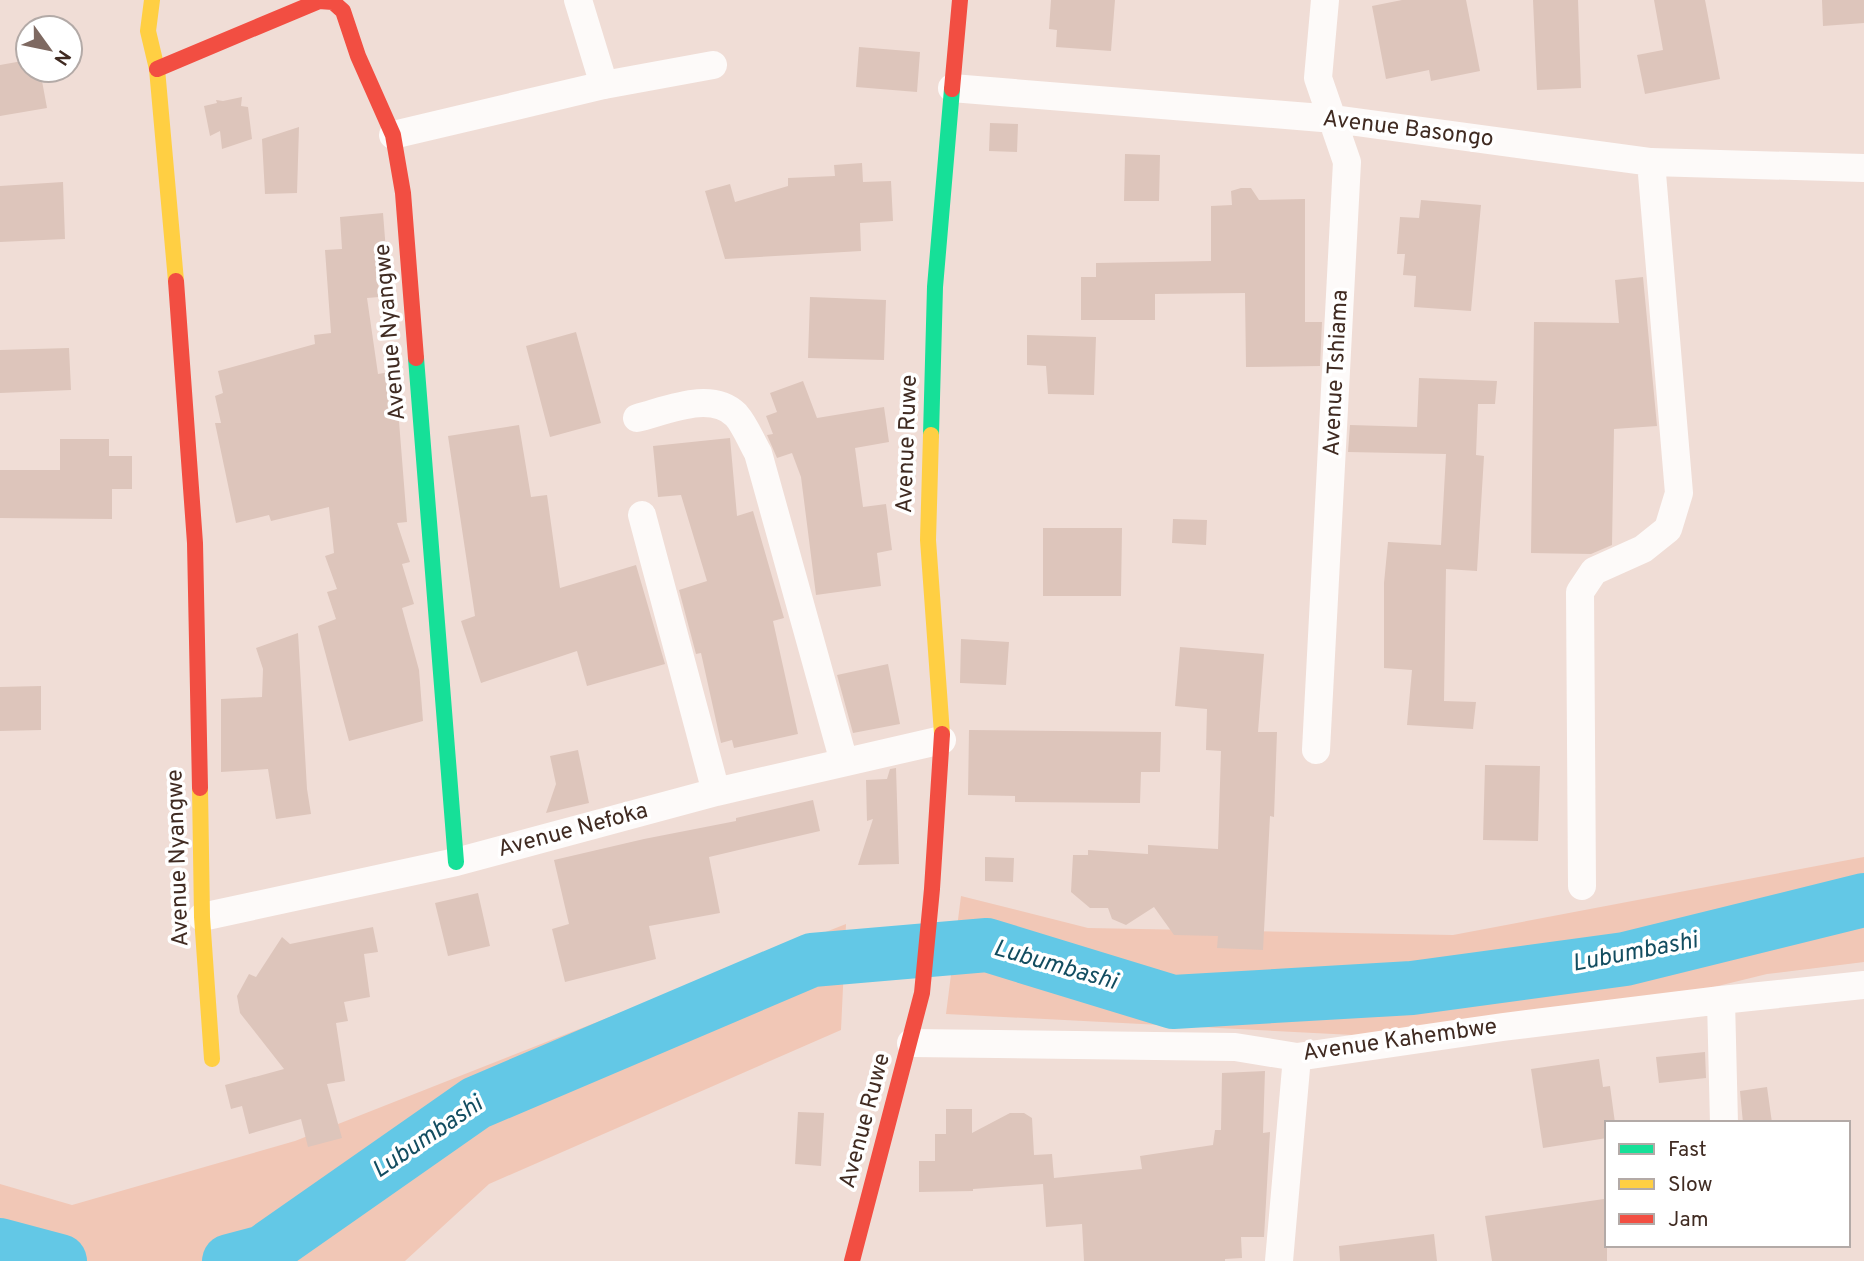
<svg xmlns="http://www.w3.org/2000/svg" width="1864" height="1261" font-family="Overpass,sans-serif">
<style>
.green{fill:#f1c7b6}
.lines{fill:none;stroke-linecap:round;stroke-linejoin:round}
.river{stroke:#63c8e6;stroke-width:54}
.building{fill:#ddc5bb}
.street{stroke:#fdfaf9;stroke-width:28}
.fast{stroke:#16e098;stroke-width:16}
.slow{stroke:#ffcf43;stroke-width:16}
.jam{stroke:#f24e42;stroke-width:16}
.labels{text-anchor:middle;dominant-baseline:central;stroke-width:7;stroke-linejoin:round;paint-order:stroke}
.street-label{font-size:23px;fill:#402b22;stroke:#fff}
.water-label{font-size:24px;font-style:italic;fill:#134d60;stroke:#fff}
</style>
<rect width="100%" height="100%" fill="#f0ddd6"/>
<path class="green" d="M 1864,857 L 1864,962 L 1767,974 L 1489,1042 L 946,1014 L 961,896 L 1088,928 L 1453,935 Z
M 846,924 L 841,1030 L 489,1184 L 405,1261 L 0,1261 L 0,1184 L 72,1205 L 295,1141 Z"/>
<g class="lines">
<path class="river" d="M 0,1245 L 60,1261
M 229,1261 L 263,1252 L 476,1103 L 812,960 L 987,945 L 1173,1002 L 1412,988 L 1625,959 L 1864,900"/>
</g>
<path class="building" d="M 1051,0 L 1115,0 L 1111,51 L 1056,47 L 1057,30 L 1049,29 Z
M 1402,0 L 1466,0 L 1480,71 L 1431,81 L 1429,70 L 1386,79 L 1372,6 Z
M 1533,0 L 1578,0 L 1581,88 L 1537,90 Z
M 1654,0 L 1705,0 L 1720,79 L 1645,94 L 1637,55 L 1663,50 Z
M 1822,0 L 1864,0 L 1864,23 L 1823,26 Z
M 859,47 L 920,52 L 917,92 L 856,87 Z
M 28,60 L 28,70 L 40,70 L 47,108 L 0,116 L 0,65 Z
M 242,97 L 241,106 L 248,107 L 252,139 L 222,149 L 220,131 L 210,136 L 204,106 L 217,103 L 216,100 L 223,101 Z
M 990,123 L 1018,124 L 1017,152 L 989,151 Z
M 299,127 L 297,193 L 265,194 L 262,139 Z
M 1125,154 L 1160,155 L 1159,201 L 1124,201 Z
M 862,163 L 863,182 L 891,181 L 893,221 L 860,223 L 861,251 L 725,259 L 705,191 L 730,184 L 735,202 L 788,186 L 788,178 L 835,176 L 834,165 Z
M 63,182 L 65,239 L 0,242 L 0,186 Z
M 1241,188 L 1251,188 L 1259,200 L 1305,199 L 1305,322 L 1322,322 L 1320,366 L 1246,367 L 1245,293 L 1155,294 L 1155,320 L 1081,320 L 1081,277 L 1096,277 L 1096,263 L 1211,261 L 1211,206 L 1232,205 L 1231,191 Z
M 1421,200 L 1481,205 L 1471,311 L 1414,307 L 1416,276 L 1403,275 L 1405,254 L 1397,254 L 1400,217 L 1419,218 Z
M 383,213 L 387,264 L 377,264 L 379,297 L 367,298 L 378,374 L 395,371 L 407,522 L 397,523 L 410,562 L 402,564 L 414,604 L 402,608 L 419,670 L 423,721 L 349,741 L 318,626 L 336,619 L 327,592 L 337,589 L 325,556 L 334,553 L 329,507 L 271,521 L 269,515 L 236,523 L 215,423 L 221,423 L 215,396 L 223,393 L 218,371 L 315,344 L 314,335 L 331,333 L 325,250 L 342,249 L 340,217 Z
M 1643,277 L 1657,426 L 1614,429 L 1612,545 L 1591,554 L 1531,553 L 1534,322 L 1619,323 L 1615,280 Z
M 810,297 L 886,300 L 884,360 L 808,358 Z
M 576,332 L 601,423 L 550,437 L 526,346 Z
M 1027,335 L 1096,337 L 1094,395 L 1048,394 L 1046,366 L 1027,365 Z
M 69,348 L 71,390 L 0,393 L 0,350 Z
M 1419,378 L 1497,381 L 1495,404 L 1478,404 L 1476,455 L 1484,456 L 1477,571 L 1446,569 L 1444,701 L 1476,702 L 1473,729 L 1407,725 L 1412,670 L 1384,668 L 1384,583 L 1388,542 L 1441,545 L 1446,454 L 1348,452 L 1350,425 L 1417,427 Z
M 803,381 L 817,418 L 884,407 L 889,442 L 855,448 L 863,507 L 886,504 L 892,550 L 877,553 L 881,586 L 816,595 L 801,477 L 792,453 L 777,458 L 767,435 L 773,434 L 766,416 L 777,412 L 770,393 Z
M 519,425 L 531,497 L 547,495 L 560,588 L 636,565 L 665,664 L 587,686 L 577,651 L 481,683 L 461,621 L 475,616 L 448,436 Z
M 730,438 L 737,516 L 753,511 L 784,618 L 773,621 L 798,734 L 734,748 L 732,740 L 721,743 L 701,653 L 696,654 L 679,590 L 707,581 L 681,495 L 658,497 L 653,446 Z
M 60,439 L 109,439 L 109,456 L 132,456 L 132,489 L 112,489 L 112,519 L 0,518 L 0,470 L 60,470 Z
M 1173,519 L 1207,520 L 1206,545 L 1172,543 Z
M 1043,528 L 1122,528 L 1121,596 L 1043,596 Z
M 298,633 L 307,789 L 311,814 L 276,819 L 268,769 L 221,772 L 221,699 L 262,697 L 263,669 L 256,648 Z
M 961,639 L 1009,642 L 1006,685 L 960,683 Z
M 1180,647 L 1264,654 L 1258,732 L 1277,732 L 1274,817 L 1270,816 L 1263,950 L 1217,948 L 1218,936 L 1174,935 L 1154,907 L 1126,925 L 1112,919 L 1108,908 L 1090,908 L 1071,892 L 1073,855 L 1088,855 L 1088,850 L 1148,854 L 1148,845 L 1218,849 L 1221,751 L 1206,750 L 1207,709 L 1175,706 Z
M 888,664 L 900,724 L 853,733 L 837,675 Z
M 41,686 L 41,730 L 0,731 L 0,687 Z
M 969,730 L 1161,732 L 1160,772 L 1141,772 L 1140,803 L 1015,802 L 1015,796 L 968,795 Z
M 578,750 L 589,803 L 546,813 L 556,784 L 550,756 Z
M 1485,765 L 1540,766 L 1538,841 L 1483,840 Z
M 896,768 L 899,864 L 858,865 L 873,819 L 867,821 L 866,780 L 887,779 L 890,769 Z
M 813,800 L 820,831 L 709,857 L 720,913 L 649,926 L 656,959 L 565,982 L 552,929 L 569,924 L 554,860 L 644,839 L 736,821 L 736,818 Z
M 985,857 L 1014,858 L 1013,882 L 985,881 Z
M 478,893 L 490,946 L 448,956 L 435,903 Z
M 373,927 L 378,952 L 364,954 L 370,997 L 344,1002 L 348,1021 L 336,1023 L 345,1081 L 327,1084 L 342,1138 L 308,1147 L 301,1119 L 249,1134 L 242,1106 L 231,1109 L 225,1085 L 284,1069 L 240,1013 L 237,996 L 249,974 L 256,977 L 282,937 L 290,944 Z
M 1705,1052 L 1706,1078 L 1659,1083 L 1656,1057 Z
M 1599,1059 L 1603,1087 L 1610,1086 L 1615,1123 L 1607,1123 L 1607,1138 L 1543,1148 L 1531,1069 Z
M 1265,1071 L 1263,1133 L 1270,1132 L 1264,1237 L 1241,1237 L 1242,1258 L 1225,1259 L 1225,1261 L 1084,1261 L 1082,1224 L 1046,1227 L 1043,1184 L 973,1189 L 973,1191 L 919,1192 L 919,1161 L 935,1161 L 935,1134 L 946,1134 L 946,1109 L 972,1109 L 972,1133 L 1010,1113 L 1024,1113 L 1032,1118 L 1034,1155 L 1052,1154 L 1054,1178 L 1142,1169 L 1140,1156 L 1213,1145 L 1215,1130 L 1221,1130 L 1222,1073 Z
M 1767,1087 L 1772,1123 L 1743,1123 L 1740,1091 Z
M 798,1112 L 824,1113 L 821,1166 L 795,1164 Z
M 1604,1199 L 1607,1216 L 1607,1261 L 1492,1261 L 1485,1216 Z
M 1434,1234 L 1437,1261 L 1340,1261 L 1339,1246 Z"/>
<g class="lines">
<path class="street" d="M 578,0 L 604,85
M 952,88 L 1334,119 L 1651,162 L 1864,168
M 393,135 L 604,85 L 713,65
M 637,418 C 666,411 711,390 736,415 C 745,425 751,441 758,453 L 844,762
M 642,515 L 716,792
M 1316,750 L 1347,162 L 1318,78 L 1325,0
M 1582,886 L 1580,592 L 1594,571 L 1643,549 L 1668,529 L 1679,493 L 1651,162
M 202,917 L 456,862 L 716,792 L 942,740
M 1721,1000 L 1864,985
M 911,1043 L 1235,1047 L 1297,1057 L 1503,1027 L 1721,1000 L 1724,1123
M 1279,1261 L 1297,1057"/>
<path class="fast" d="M 416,358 L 456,862
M 931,435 L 935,287 L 952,89"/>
<path class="slow" d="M 152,0 L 148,31 L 157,69 L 176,281
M 931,435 L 928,540 L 942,734
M 200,788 L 202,917 L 212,1059"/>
<path class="jam" d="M 157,69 L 319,1 L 333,2 L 343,11 L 358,56 L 393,135 L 403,193 L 416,358
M 952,89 L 960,0
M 176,281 L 195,543 L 200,788
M 852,1261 L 922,993 L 932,889 L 942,734"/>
</g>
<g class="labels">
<g class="street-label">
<text transform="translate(1408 130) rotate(7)">Avenue Basongo</text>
<text transform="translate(391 332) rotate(-95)">Avenue Nyangwe</text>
<text transform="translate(1337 373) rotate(-87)">Avenue Tshiama</text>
<text transform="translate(908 444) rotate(-88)">Avenue Ruwe</text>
<text transform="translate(573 831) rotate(-15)">Avenue Nefoka</text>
<text transform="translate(179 858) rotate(-92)">Avenue Nyangwe</text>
<text transform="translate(1400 1041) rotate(-8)">Avenue Kahembwe</text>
<text transform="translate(866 1121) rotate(-75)">Avenue Ruwe</text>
</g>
<g class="water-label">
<text transform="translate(1635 953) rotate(-11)">Lubumbashi</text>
<text transform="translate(1055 966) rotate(16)">Lubumbashi</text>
<text transform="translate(428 1138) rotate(-34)">Lubumbashi</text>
</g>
</g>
<rect x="1605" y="1121" width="245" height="126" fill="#ffffff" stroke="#b3aaa7" stroke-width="2"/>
<rect x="1619" y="1144" width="35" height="10" fill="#16e098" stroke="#b3aaa7" stroke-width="2"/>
<text x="1668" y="1156" font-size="21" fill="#402b22">Fast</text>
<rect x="1619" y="1179" width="35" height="10" fill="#ffcf43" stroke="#b3aaa7" stroke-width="2"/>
<text x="1668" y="1191" font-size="21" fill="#402b22">Slow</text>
<rect x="1619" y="1214" width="35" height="10" fill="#f24e42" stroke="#b3aaa7" stroke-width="2"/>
<text x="1668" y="1226" font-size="21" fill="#402b22">Jam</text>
<g transform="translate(49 49) rotate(123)"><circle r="33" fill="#ffffff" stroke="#b3aaa7" stroke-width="2"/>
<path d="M0-5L12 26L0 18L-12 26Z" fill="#7e6961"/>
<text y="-10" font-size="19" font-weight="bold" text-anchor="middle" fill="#402b22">N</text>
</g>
</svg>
